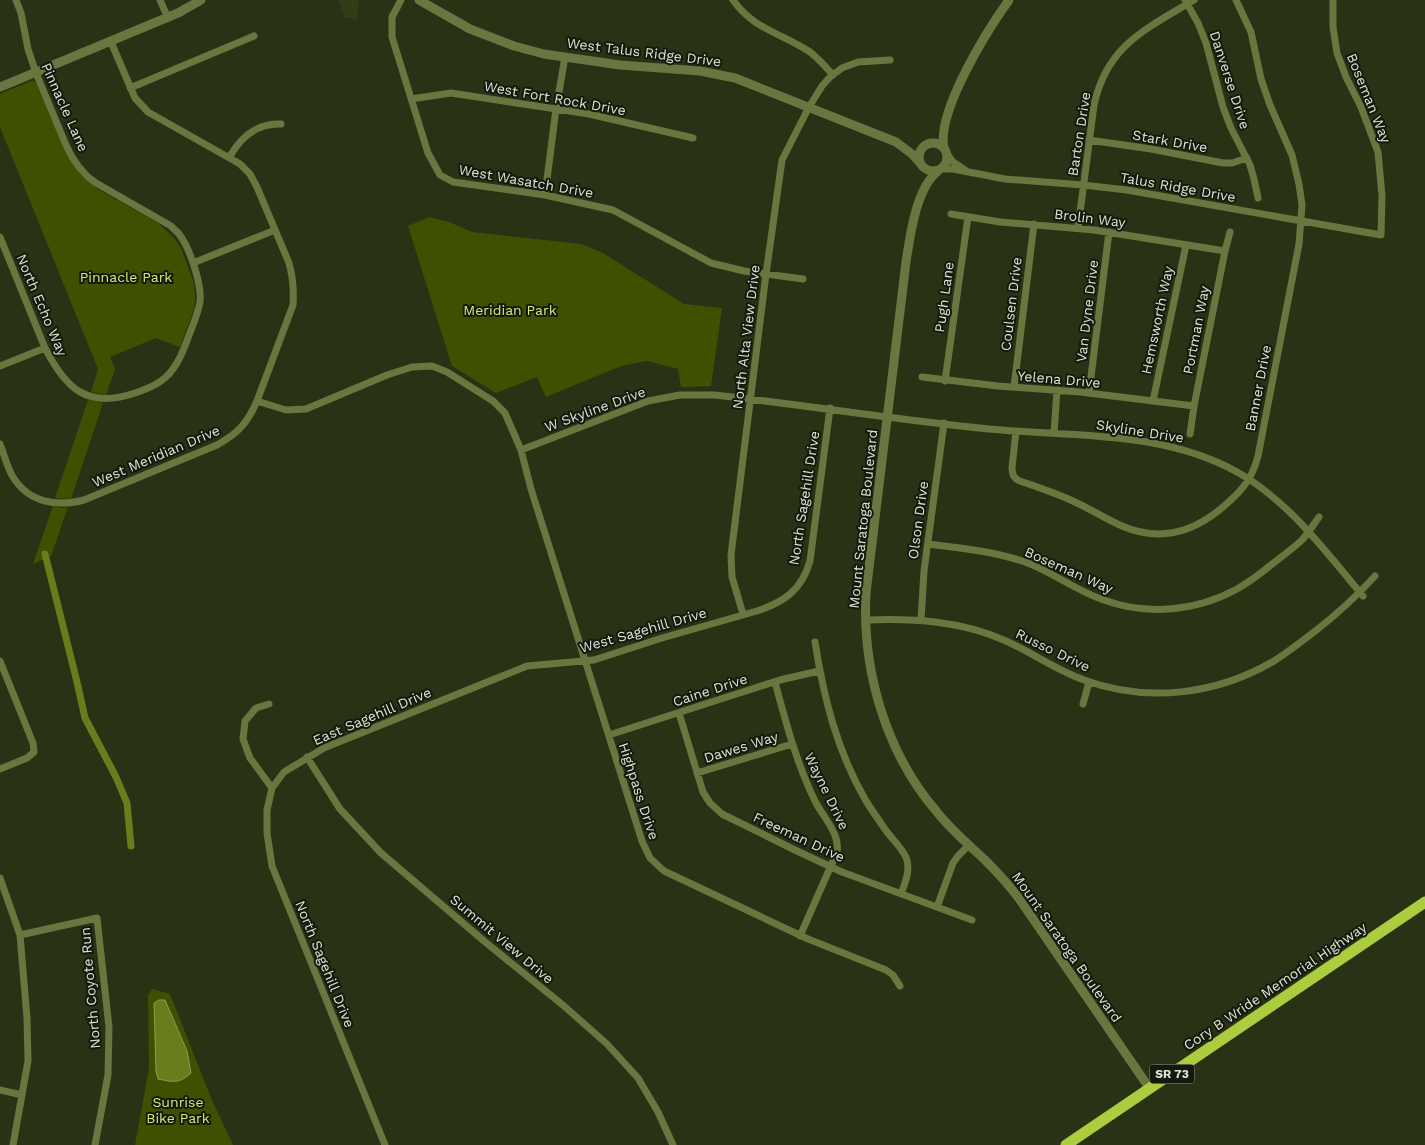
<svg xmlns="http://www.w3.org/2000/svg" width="1425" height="1145" font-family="'Work Sans',sans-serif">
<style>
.built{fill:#333c19}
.green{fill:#405001}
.water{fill:#687e1c;stroke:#8b9d53}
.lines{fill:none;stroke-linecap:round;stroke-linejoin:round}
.canal{stroke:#687e1c;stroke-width:7}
.minor{stroke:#67773f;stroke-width:7}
.tertiary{stroke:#67773f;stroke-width:9}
.trunk{stroke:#abcd3e;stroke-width:11}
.labels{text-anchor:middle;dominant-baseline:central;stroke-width:4;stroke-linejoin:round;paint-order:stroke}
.shield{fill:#15180c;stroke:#a2a797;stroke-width:1}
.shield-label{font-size:12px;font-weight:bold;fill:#dee4d3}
.street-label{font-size:14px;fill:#dee4d3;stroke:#15180c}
.park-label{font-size:14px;fill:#ceee75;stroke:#15180c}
</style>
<rect width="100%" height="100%" fill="#2a3215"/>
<path class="built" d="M 339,0 L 359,0 L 357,20 L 344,17 Z"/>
<path class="green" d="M 33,81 L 36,83 L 74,166 L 87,180 L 99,190 L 158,223 L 174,238 L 181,248 L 193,280 L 195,292 L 195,302 L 193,312 L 180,347 L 156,338 L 110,357 L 115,369 L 106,395 L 91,392 L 98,369 L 0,127 L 0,94 L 29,82 Z
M 429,217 L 449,222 L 472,232 L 581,244 L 603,253 L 684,304 L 722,308 L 711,386 L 681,387 L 678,369 L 647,361 L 621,366 L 546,397 L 537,377 L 496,393 L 452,366 L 408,226 Z
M 88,400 L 103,403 L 71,499 L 55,498 Z
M 53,506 L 62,508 L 68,507 L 51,556 L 33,564 Z
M 152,989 L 170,994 L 211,1098 L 233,1145 L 135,1145 L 149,1068 L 148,996 Z"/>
<path class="water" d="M 159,1000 L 165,1000 L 187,1051 L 191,1073 C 179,1084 173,1082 158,1079 L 156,1071 L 154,1003 Z"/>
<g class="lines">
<path class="canal" d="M 45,554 L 77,682 L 85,718 L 116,777 L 127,803 L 131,846"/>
<path class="minor" d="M 160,0 L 168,18
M 401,0 L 392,17 L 392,37 L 428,153 L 440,175 L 453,182 L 545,195 L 613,210 L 711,263 L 744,271 L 803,279
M 733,0 C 754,30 782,33 810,52 C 819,59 826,67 833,75
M 1185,0 L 1198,23 L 1206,43 L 1223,107 L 1231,128 L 1250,165 L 1254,179 L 1258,198
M 130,88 L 254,36
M 411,99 L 451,93 L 589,114 L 693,138
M 1089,140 L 1151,149 L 1223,163 L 1232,163 L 1247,158
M 948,155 L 953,162 L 965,170
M 229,158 C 240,138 256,123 281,124
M 942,169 L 953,169 L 1005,179 L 1083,185 L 1127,190 L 1381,235 L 1382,196 L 1378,152 L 1361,107 L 1346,77 L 1337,53 L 1333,27 L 1333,0
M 545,195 L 556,109 L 565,57
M 951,214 L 1000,222 L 1094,230 L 1225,251
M 1078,228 L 1094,105 C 1107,45 1146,29 1194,0
M 0,237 L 45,348 C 66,389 87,409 135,393 C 150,388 164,382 173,369 C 180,360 184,349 188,338 C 192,327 198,314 200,302 C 202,285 190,248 179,234 C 177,231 173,229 171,226 L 96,183 L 88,177 L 79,167 L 72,157 L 66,145 L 36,73 L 28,49 L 21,13 L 16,0
M 193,263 L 275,230
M 0,366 L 45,348
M 922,377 L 998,386 L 1080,392 L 1194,406
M 945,381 L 968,217
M 1014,387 L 1034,224
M 1089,393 L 1109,232
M 257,401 L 286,410 L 306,409 L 387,375 L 412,367 L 432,366 L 447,372 L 493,401 L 505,413 L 521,450 L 531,489 L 642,841 L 650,858 L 664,871 L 808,939 L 886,970 L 893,975 L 900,986
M 1153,401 L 1186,245
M 1016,431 L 1012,468 C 1012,474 1014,479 1020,481 C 1040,488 1059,494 1077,503 C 1092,510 1106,519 1122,526 C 1157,541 1189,534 1218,511 C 1238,495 1252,481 1258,456 L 1299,244 L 1302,205 L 1299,184 L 1292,155 L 1270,105 L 1261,79 L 1251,32 L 1236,0
M 1054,433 L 1057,390
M 1190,434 L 1194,406 L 1225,251 L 1230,232
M 0,444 C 4,454 7,467 13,477 C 29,503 57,507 84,500 L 217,445 C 238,433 247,424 257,401 L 293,305 C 294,290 293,277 289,263 L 257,187 L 250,174 L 240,164 L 148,112 L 135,98 L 111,42
M 521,450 L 648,401 L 680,395 L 715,395 C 806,405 897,420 989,429 C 1071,437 1162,430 1237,472 C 1289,501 1325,551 1363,596
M 928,544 C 961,548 993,551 1025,562 C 1053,572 1076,591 1104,600 C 1147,616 1197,611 1237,589 C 1249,582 1260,574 1271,565 C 1281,557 1291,550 1301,541 C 1308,534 1313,525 1319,517
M 743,614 L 732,577 L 731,555 L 766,274 L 782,160 L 809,107 L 822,86 L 830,77 L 842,68 L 858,62 L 890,60
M 866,620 C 913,618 962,621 1006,641 C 1033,653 1056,670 1084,680 C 1147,703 1216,695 1274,661 C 1288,652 1301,642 1314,632 C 1336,615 1356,597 1375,576
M 921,620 L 924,571 L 944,423
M 815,642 C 824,699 837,751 866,801 C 873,812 880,822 887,832 C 894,841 904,850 907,860 C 910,872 905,883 901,894
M 0,661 L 33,743 L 34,752 L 27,758 L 0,769
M 775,682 C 786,723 797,765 816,803 C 824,818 840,834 837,852 L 800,936
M 269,704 L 256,708 L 245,721 L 243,739 L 250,758 L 272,788
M 1083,704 L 1089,682
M 679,713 L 703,792 L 710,803 L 722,814 L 797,851 L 842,872 L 972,920
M 609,735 L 780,680 L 819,671
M 307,757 L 340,809 L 381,853 L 484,941 L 564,1006 L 607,1044 L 638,1078 L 658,1112 L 673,1145
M 697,773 L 792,744
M 0,878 L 20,935 L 27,1018 L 28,1061 L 13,1145
M 937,907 L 953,863 L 958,856 L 969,845
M 20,935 L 97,918 L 109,1027 L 108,1075 L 95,1145
M 0,1090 L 22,1095
M 385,1145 L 272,866 L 267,833 L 267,810 L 272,788 L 284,772 L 324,748 L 527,666 L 594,660 L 662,638 L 757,611 C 784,602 802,590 810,561 L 830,408"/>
<path class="tertiary" d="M 419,0 L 470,29 L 514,46 L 544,54 L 620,65 L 700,71 L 735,78 L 896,142 L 912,154 L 920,163
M 0,87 L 178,13 L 201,0
M919 157a14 14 0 1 1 28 0a14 14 0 1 1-28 0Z
M 944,148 C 936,112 988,29 1009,0
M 938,171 C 916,188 910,236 906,262 L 866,593 C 862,671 886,753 937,812 C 951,830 969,845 985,860 C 998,873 1010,886 1020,900 L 1150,1089"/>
<path class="trunk" d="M 1066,1145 L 1425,902"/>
</g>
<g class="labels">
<rect class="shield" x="1149.5" y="1064.5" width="45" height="19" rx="4"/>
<g class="shield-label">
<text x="1172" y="1074">SR 73</text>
</g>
<g class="street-label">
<text transform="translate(644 52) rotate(7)">West Talus Ridge Drive</text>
<text transform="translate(1230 80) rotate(72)">Danverse Drive</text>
<text transform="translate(555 98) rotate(10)">West Fort Rock Drive</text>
<text transform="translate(1369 98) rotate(68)">Boseman Way</text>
<text transform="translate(65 107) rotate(66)">Pinnacle Lane</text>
<text transform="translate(1079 134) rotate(-81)">Barton Drive</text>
<text transform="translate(1170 141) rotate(10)">Stark Drive</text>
<text transform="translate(526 181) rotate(10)">West Wasatch Drive</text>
<text transform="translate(1178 187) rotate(10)">Talus Ridge Drive</text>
<text transform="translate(1090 218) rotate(7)">Brolin Way</text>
<text transform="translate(944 297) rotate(-82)">Pugh Lane</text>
<text transform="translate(1011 304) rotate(-83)">Coulsen Drive</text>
<text transform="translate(42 305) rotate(67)">North Echo Way</text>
<text transform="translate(1087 311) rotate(-83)">Van Dyne Drive</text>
<text transform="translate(1157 320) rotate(-78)">Hemsworth Way</text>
<text transform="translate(1196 330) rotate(-79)">Portman Way</text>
<text transform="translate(746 337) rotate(-83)">North Alta View Drive</text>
<text transform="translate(1059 379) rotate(5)">Yelena Drive</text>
<text transform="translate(1258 388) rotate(-79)">Banner Drive</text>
<text transform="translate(595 409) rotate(-20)">W Skyline Drive</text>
<text transform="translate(1140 431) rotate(9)">Skyline Drive</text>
<text transform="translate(156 456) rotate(-23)">West Meridian Drive</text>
<text transform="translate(804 498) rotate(-81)">North Sagehill Drive</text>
<text transform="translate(863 519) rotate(-84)">Mount Saratoga Boulevard</text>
<text transform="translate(918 520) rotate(-82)">Olson Drive</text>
<text transform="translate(1069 570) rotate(24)">Boseman Way</text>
<text transform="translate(643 630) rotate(-16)">West Sagehill Drive</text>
<text transform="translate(1053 650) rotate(26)">Russo Drive</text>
<text transform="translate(710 690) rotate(-18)">Caine Drive</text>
<text transform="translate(372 716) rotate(-23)">East Sagehill Drive</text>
<text transform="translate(741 747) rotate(-17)">Dawes Way</text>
<text transform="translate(639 791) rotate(72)">Highpass Drive</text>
<text transform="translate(827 791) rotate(64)">Wayne Drive</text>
<text transform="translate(799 837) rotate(25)">Freeman Drive</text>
<text transform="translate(502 939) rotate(40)">Summit View Drive</text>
<text transform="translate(1067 947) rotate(55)">Mount Saratoga Boulevard</text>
<text transform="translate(325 964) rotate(68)">North Sagehill Drive</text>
<text transform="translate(1275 986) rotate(-34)">Cory B Wride Memorial Highway</text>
<text transform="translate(90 988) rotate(-95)">North Coyote Run</text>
</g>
<g class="park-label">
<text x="126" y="277">Pinnacle Park</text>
<text x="510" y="310">Meridian Park</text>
<text x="178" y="1102">Sunrise<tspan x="178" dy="16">Bike Park</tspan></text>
</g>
</g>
</svg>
